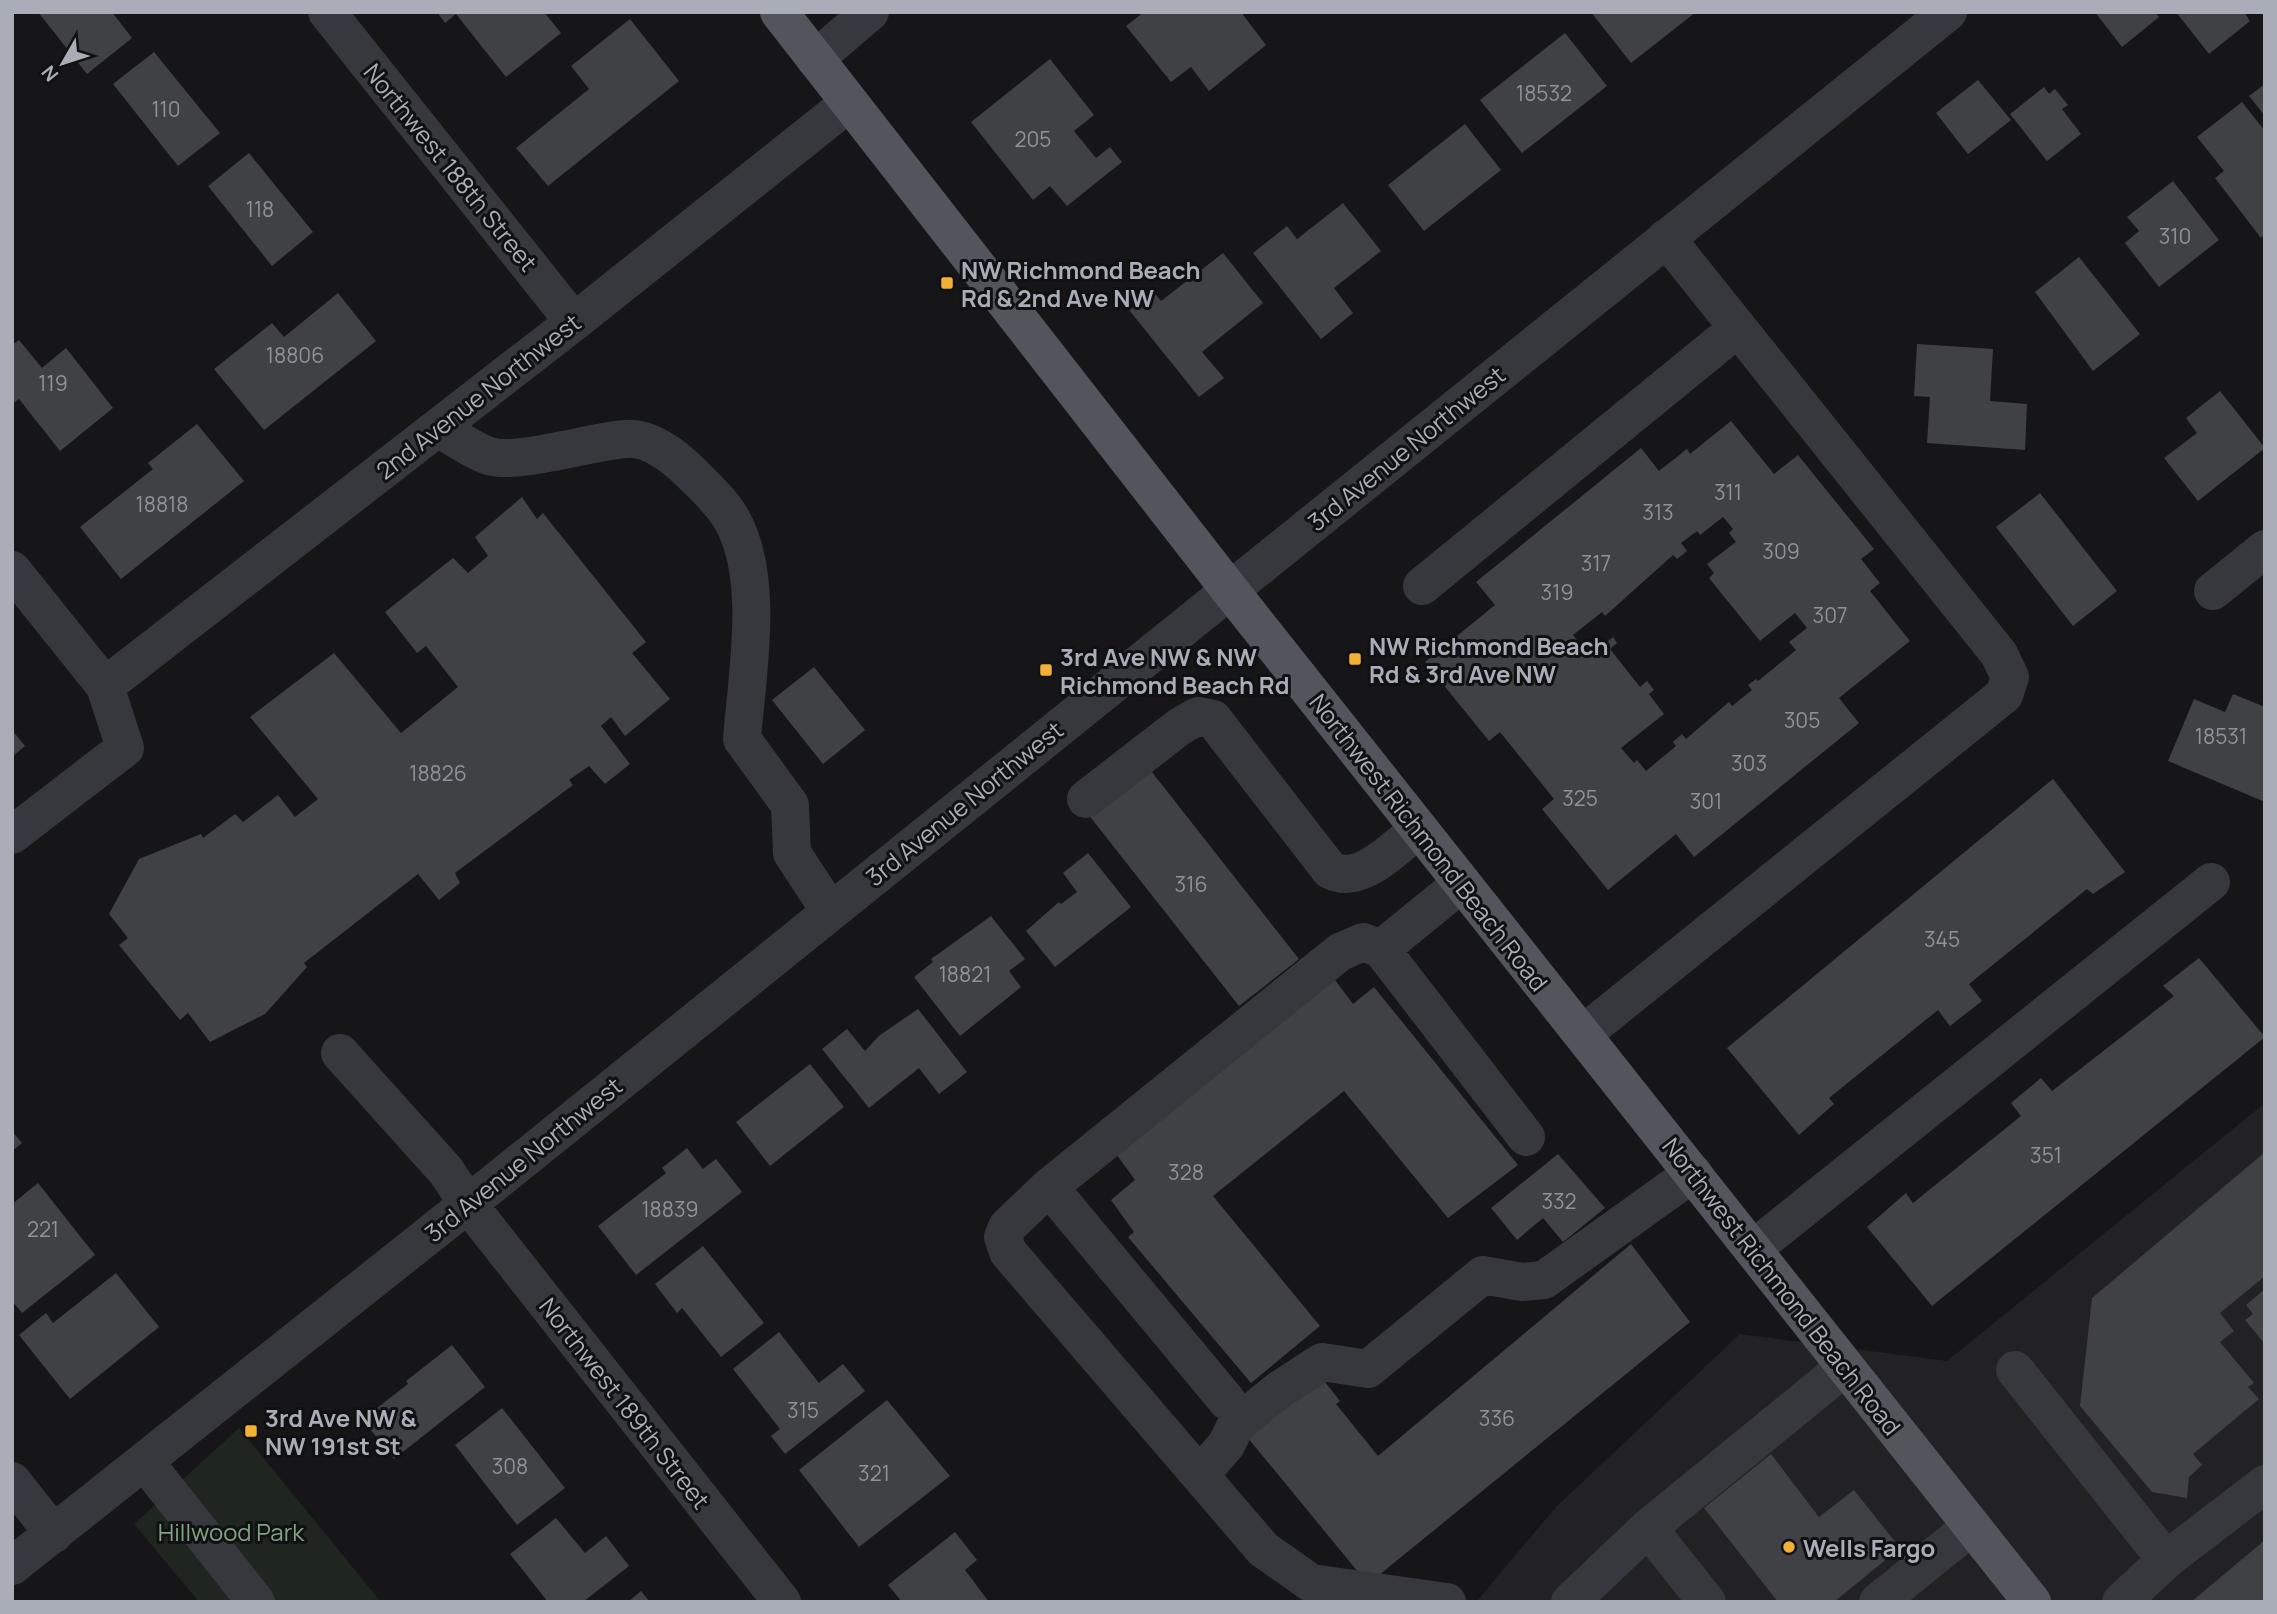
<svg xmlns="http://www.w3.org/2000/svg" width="2277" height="1614" font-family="Manrope,sans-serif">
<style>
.built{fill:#222225}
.green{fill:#1e261f}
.building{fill:#404145;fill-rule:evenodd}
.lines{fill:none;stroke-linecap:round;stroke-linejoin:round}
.minor{stroke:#37383d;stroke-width:38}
.major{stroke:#53555c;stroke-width:38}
.poi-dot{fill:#f2b134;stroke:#111113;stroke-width:2.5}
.labels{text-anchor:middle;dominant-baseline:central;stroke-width:6;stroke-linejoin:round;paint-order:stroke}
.number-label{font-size:21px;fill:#8e929b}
.street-label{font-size:24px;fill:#a8adb8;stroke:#111113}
.poi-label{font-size:24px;font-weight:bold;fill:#a8adb8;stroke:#111113;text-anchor:start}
.park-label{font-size:24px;fill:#7fa381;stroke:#111113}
</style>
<rect width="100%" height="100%" fill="#161618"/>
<path class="built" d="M 2265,1103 L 2265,1602 L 1476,1602 L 1556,1507 L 1740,1334 L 1947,1361 Z"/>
<path class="green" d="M 239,1428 L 381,1602 L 199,1602 L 134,1524 Z"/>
<path class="building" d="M 38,12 L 112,12 L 132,38 L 87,74 Z
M 437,12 L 544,12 L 561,33 L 506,77 L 456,14 L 445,23 Z
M 1144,12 L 1241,12 L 1266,45 L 1209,91 L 1191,67 L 1171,82 L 1126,26 Z
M 1591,12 L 1696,12 L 1631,63 Z
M 2095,12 L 2155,12 L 2159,17 L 2122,47 Z
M 2176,12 L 2244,12 L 2250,21 L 2209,54 Z
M 630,19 L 679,81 L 548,186 L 516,148 L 589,89 L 571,66 Z
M 1565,33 L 1607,86 L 1522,153 L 1480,100 Z
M 154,52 L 220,133 L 178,166 L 113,84 Z
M 1050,59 L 1094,115 L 1074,131 L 1096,158 L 1110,147 L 1122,162 L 1067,206 L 1050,186 L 1033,200 L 971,122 Z
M 1978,80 L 2011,120 L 1968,154 L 1936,113 Z
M 2265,84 L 2265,116 L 2249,96 Z
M 2044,87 L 2049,94 L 2055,89 L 2068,105 L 2062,109 L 2081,134 L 2047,161 L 2010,114 Z
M 2242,102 L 2265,131 L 2265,234 L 2261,238 L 2215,178 L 2224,171 L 2197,137 Z
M 1465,124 L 1501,170 L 1424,231 L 1388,185 Z
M 249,153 L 313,232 L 272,266 L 208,186 Z
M 2173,181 L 2219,240 L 2159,287 L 2125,243 L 2139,231 L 2127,217 Z
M 1343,203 L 1381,251 L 1334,288 L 1353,313 L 1321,339 L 1253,253 L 1287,226 L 1297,239 Z
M 1223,253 L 1263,303 L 1202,352 L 1224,378 L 1199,397 L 1129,310 L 1153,291 L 1161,301 Z
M 2079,257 L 2140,334 L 2093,371 L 2035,292 Z
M 338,293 L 376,341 L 264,430 L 214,369 L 272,323 L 284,337 Z
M 19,340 L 42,368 L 66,348 L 113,408 L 60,451 L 19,399 L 12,404 L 12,345 Z
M 1917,344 L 1993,349 L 1990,401 L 2027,404 L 2025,450 L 1927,443 L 1930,397 L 1914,396 Z
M 2220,391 L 2265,448 L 2198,501 L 2164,458 L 2197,433 L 2186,418 Z
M 1731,421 L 1774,474 L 1798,455 L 1874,549 L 1861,559 L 1880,583 L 1870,591 L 1910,641 L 1839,698 L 1859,723 L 1694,857 L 1676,834 L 1608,890 L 1542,809 L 1554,799 L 1500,732 L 1489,741 L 1425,662 L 1495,605 L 1476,582 L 1641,448 L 1659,471 L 1687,449 L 1690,454 ZM 1723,517 L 1733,529 L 1729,533 L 1736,542 L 1707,564 L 1714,573 L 1709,578 L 1760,641 L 1795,613 L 1807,628 L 1789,642 L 1796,650 L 1758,681 L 1756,679 L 1748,685 L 1752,690 L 1732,706 L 1729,702 L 1686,739 L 1682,734 L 1673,742 L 1676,746 L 1646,771 L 1637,760 L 1634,763 L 1621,748 L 1664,714 L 1649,694 L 1654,690 L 1647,681 L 1640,687 L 1610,649 L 1617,643 L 1613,637 L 1590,656 L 1573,635 L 1602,612 L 1605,616 L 1673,555 L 1677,559 L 1687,551 L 1681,543 L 1697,531 L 1700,535 Z
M 197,424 L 244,481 L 121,579 L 80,527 L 153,469 L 148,463 Z
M 2040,493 L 2117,591 L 2073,626 L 1996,527 Z
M 522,497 L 537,519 L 543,513 L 646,642 L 632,653 L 670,699 L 625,736 L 611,717 L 601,726 L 630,764 L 605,784 L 589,766 L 569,780 L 573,785 L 455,873 L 460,883 L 439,900 L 418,874 L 304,963 L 307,967 L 265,1014 L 210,1042 L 188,1013 L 180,1020 L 119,945 L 128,938 L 109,914 L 139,859 L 201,834 L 203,838 L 235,814 L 243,822 L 278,795 L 295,817 L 318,799 L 250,717 L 334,653 L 401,733 L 458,687 L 426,646 L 417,653 L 385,612 L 453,558 L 468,573 L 488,556 L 475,537 Z
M 814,667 L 865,730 L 823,764 L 772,700 Z
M 2233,694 L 2265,707 L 2265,802 L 2168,761 L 2194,699 L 2225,712 Z
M 12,730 L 25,746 L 12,757 Z
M 1144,762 L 1299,959 L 1239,1006 L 1084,809 Z
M 2053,779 L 2125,872 L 2093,894 L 2087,889 L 1969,984 L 1982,1001 L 1950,1026 L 1938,1010 L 1829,1098 L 1834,1104 L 1799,1135 L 1727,1048 Z
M 1088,853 L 1131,907 L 1055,967 L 1026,931 L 1059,902 L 1061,904 L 1077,892 L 1063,873 Z
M 991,916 L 1025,959 L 1009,971 L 1021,987 L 960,1036 L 914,977 L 933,962 L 931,959 Z
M 2199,958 L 2265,1037 L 1932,1306 L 1867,1227 L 1906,1193 L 1913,1203 L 2021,1116 L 2011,1103 L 2041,1078 L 2052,1091 L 2174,996 L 2163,986 Z
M 1329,972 L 1353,1004 L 1374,987 L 1518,1165 L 1448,1218 L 1344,1091 L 1213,1196 L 1320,1326 L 1251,1383 L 1128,1237 L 1134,1232 L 1111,1200 L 1135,1180 L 1117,1155 Z
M 918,1009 L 967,1072 L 939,1094 L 919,1068 L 869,1108 L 822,1049 L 847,1029 L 865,1051 L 880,1035 Z
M 810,1064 L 844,1107 L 770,1166 L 736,1122 Z
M 12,1131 L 22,1143 L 12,1151 Z
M 687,1148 L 703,1169 L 716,1159 L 742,1192 L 636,1275 L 598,1226 L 666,1173 L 662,1168 Z
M 2265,1152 L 2265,1276 L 2220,1313 L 2234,1331 L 2220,1342 L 2254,1383 L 2248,1387 L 2259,1399 L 2193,1454 L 2202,1465 L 2189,1477 L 2187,1498 L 2152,1492 L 2080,1406 L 2092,1298 Z
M 1558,1154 L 1605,1208 L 1563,1242 L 1543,1218 L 1517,1240 L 1491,1208 Z
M 38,1183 L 95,1255 L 22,1313 L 12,1301 L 12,1204 Z
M 1631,1244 L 1690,1322 L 1368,1584 L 1243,1432 L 1317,1372 L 1340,1401 L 1336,1404 L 1378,1456 Z
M 703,1246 L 764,1323 L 721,1357 L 682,1308 L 677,1313 L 655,1284 Z
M 116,1273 L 159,1327 L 70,1399 L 19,1335 L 46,1313 L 53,1323 Z
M 2265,1289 L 2265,1344 L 2245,1320 L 2253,1314 L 2246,1305 Z
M 779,1332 L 819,1383 L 843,1364 L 865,1391 L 785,1454 L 771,1436 L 780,1429 L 733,1369 Z
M 452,1345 L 485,1387 L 394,1459 L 366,1424 L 381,1413 L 377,1408 L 408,1384 L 406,1381 Z
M 887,1400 L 950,1476 L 859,1547 L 799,1470 Z
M 502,1408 L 565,1488 L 517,1525 L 455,1445 Z
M 1771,1454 L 1819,1517 L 1854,1490 L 1900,1548 L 1834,1602 L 1778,1602 L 1704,1508 Z
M 556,1518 L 585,1553 L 606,1536 L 629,1566 L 583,1602 L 548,1602 L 510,1554 Z
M 955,1532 L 977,1560 L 965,1570 L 989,1602 L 902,1602 L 888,1585 Z
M 2265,1540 L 2265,1602 L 2191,1602 Z
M 641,1591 L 650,1602 L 628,1602 Z"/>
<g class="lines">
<path class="minor" d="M 327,12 L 574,322
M 815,59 L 870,12
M 438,428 C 454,437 472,450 489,456 C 518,465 592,441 626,439 C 649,437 674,456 690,472 C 704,486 722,502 732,520 C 765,579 747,674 742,739 L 790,805 L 792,853 L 830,911
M 12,570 L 105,686 L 125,748 L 12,835
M 1422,586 L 1738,328
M 2213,591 L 2265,549
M 105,686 L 574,322 L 849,103
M 1086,799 L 1179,727 L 1198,716 L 1213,719 L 1330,870 C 1361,886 1394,848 1419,829
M 1381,949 L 1462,883
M 1583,1034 L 2004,695 L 2010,677 L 1999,654 L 1666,238
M 340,1053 L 446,1171 L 468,1204 L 782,1602
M 1049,1187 L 1227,1401
M 1753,1249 L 2211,882
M 2015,1370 L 2166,1560
M 145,1462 L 256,1602
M 1200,1475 L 1226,1445 L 1236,1425 L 1279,1390 L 1322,1362 L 1368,1369 L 1483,1275 L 1522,1282 L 1544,1280 L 1693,1173
M 12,1481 L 54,1534
M 1648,1528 L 1845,1367
M 12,1566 L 468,1204 L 1948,12
M 1447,1602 L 1311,1583 L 1263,1549 L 1008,1252 L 1003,1237 L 1007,1227 L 1049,1187 L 1340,952 L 1363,942 L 1381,949 L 1526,1137
M 1570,1602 L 1648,1528 L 1707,1602
M 1878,1602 L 1972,1526
M 2121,1602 L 2166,1560 L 2265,1484"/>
<path class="major" d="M 779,12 L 1229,589 L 2032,1602"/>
</g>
<g class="poi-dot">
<rect x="940" y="276" width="14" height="14" rx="3.5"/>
<rect x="1348" y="652" width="14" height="14" rx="3.5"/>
<rect x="1039" y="663" width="14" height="14" rx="3.5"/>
<rect x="244" y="1424" width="14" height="14" rx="3.5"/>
<circle cx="1789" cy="1547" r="7"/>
</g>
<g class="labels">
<g class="number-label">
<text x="1544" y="93">18532</text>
<text x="166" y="109">110</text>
<text x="1033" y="139">205</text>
<text x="260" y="209">118</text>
<text x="2175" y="236">310</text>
<text x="295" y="355">18806</text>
<text x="53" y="383">119</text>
<text x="1728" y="492">311</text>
<text x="162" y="504">18818</text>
<text x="1658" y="512">313</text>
<text x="1781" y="551">309</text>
<text x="1596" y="563">317</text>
<text x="1557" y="592">319</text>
<text x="1830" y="615">307</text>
<text x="1802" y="720">305</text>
<text x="2221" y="736">18531</text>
<text x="1749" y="763">303</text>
<text x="438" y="773">18826</text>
<text x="1580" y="798">325</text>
<text x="1706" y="801">301</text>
<text x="1191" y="884">316</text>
<text x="1942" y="939">345</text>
<text x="965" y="974">18821</text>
<text x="2046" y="1155">351</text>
<text x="1186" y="1172">328</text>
<text x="1559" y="1201">332</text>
<text x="670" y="1209">18839</text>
<text x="43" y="1229">221</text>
<text x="803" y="1410">315</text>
<text x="1497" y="1418">336</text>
<text x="510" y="1466">308</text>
<text x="874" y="1473">321</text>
</g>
<g class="street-label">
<text transform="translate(451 167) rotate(51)">Northwest 188th Street</text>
<text transform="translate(478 396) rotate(-38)">2nd Avenue Northwest</text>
<text transform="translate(1406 448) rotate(-39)">3rd Avenue Northwest</text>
<text transform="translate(964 803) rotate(-39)">3rd Avenue Northwest</text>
<text transform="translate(1429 842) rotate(52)">Northwest Richmond Beach Road</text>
<text transform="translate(523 1159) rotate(-39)">3rd Avenue Northwest</text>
<text transform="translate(1782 1286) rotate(52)">Northwest Richmond Beach Road</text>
<text transform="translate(625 1403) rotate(52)">Northwest 189th Street</text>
</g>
<g class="poi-label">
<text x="961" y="269">NW Richmond Beach<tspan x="961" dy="28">Rd &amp; 2nd Ave NW</tspan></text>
<text x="1369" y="645">NW Richmond Beach<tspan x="1369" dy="28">Rd &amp; 3rd Ave NW</tspan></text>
<text x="1060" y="656">3rd Ave NW &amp; NW<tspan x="1060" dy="28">Richmond Beach Rd</tspan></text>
<text x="265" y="1417">3rd Ave NW &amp;<tspan x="265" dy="28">NW 191st St</tspan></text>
<text x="1803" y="1547">Wells Fargo</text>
</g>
<g class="park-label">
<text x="231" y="1531">Hillwood Park</text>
</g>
</g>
<rect width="2277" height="1614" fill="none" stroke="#a8adb8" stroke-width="28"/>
<g transform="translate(63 63) rotate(231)" stroke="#111113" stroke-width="5" paint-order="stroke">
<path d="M0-5L12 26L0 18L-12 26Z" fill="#a8adb8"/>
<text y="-10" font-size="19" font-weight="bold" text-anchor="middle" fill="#a8adb8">N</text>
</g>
</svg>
